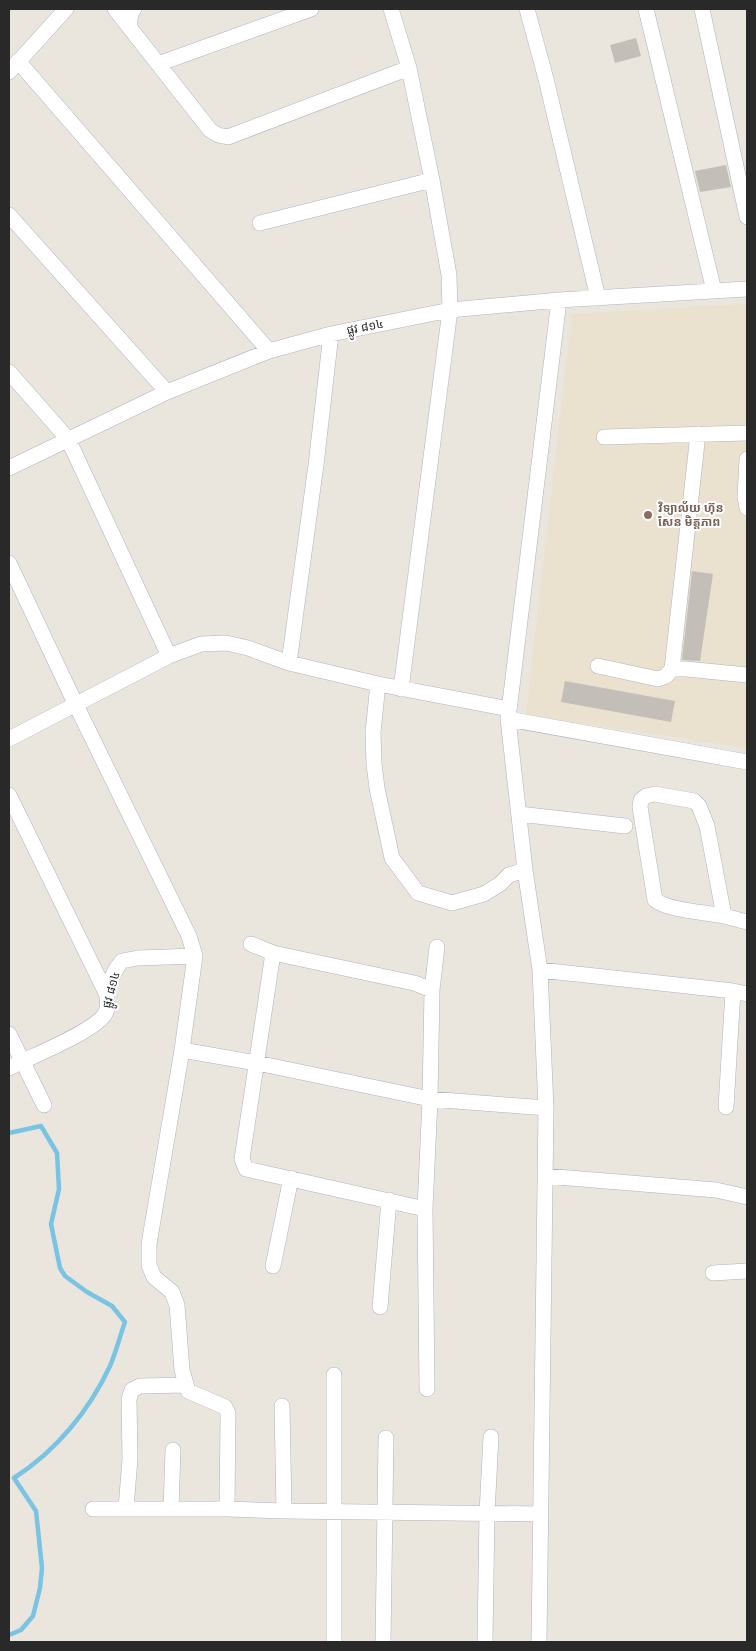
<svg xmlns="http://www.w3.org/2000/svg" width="756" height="1651" font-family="Raleway,'Noto Sans Khmer',sans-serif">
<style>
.education{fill:#eae2ce}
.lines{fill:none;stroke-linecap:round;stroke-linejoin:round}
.stream{stroke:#79c4e3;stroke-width:4.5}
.building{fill:#c3bfb8}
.minor-casing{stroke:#b0b3bc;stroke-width:16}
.minor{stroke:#fff;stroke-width:15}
.education-dot{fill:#8d6e63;stroke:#fff;stroke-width:2}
.labels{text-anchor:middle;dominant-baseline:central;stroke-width:4;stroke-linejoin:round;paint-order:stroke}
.street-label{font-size:12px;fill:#292929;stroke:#fff}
.education-label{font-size:12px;font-weight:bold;fill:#785e54;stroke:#fff;text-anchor:start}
</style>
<rect width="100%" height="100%" fill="#eae5dd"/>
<path class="education" d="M 747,304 L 747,748 L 526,715 L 572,314 Z"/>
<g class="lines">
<path class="stream" d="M 9,1133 L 41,1126 L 57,1153 L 59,1189 L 51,1224 L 60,1268 L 65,1276 L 87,1292 L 112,1306 L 125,1322 C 120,1336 116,1352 110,1366 C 89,1411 56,1451 14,1478 L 36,1511 L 42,1568 L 40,1588 L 33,1616 L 21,1630 L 9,1635"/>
</g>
<path class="building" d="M 636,38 L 641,56 L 615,63 L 610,45 Z
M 726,165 L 731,187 L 700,192 L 695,171 Z
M 692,571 L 713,574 L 700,661 L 682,660 Z
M 565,681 L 675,701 L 671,722 L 561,702 Z"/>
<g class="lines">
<g class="minor-casing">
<path id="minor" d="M 115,9 L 210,130 L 218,135 L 228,137 L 409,68
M 391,9 L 409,68 L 432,180 L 449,275 L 450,310 L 401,689
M 527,9 L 546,79 L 598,298
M 646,9 L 714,291
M 702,9 L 747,217
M 129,26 L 131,13 L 134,9
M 18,61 L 269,351
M 158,64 L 311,9
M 9,72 L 66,9
M 9,215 L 167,392
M 260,223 L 432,180
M 9,372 L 68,439 L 169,656
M 698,434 L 672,669 L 686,669 L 747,675
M 604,437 L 747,433
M 747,459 L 745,497 L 747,508
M 9,468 L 167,392 L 269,351 L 331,334 L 450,310 L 559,300 L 747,289
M 9,563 L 76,705 L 189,936 L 195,956 L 182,1050 L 149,1244 L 149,1265 L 154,1277 L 172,1292 L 177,1305 L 182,1370 L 188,1391 L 225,1407 L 228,1413 L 227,1509
M 289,663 L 316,465 L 331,334
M 598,666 L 658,679 L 666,676 L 672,669
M 378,684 L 373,732 L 374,764 L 377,788 L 392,858 L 418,893 L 452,903 L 484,894 L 500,884 L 509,875 L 525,870
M 508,719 L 747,762
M 9,739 L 169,656 L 201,644 L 226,643 L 248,648 L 289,663 L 378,684 L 509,709
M 9,795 L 107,995
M 519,814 L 625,826
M 724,916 C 705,912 670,911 655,900 L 640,807 L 641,800 L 646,796 L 655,794 L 694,801 L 699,806 L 707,826 L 724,916 L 747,922
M 251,944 L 273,953 L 414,983 L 432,990
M 273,953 L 242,1159 L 246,1169 L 425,1209
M 540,970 L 733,991 L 747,994
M 9,1034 L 44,1105
M 182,1050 L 257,1063 L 430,1099 L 546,1108
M 9,1068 C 29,1057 99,1030 106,1012 C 108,1008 107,1001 107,996 C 109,983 113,971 122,961 L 138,958 L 195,956
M 726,1107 L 733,991
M 545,1176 L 716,1190 L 747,1197
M 273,1266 L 291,1178
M 713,1273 L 747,1271
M 380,1307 L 389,1200
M 334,1375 L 334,1642
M 427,1389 L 425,1209 L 430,1099 L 432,990 L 437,947
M 282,1406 L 284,1511
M 126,1508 L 130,1459 L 129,1399 L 132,1390 L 140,1386 L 185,1385
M 93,1509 L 227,1509 L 284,1511 L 541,1514
M 171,1509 L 173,1450
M 383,1642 L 386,1438
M 485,1642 L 487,1513 L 491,1437
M 539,1642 L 546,1108 L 540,970 L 525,870 L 508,719 L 559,300"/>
</g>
<use href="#minor" class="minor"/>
</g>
<circle class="education-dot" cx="648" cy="515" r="5"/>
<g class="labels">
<g class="street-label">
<text transform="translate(365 327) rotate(-11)">ផ្លូវ ៨១៤</text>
<text transform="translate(111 990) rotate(-75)">ផ្លូវ ៨១៤</text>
</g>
<g class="education-label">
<text x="658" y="508">វិទ្យាល័យ ហ៊ុន<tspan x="658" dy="14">សែន មិត្តភាព</tspan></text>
</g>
</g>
<rect width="756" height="1651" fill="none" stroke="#292929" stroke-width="20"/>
</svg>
